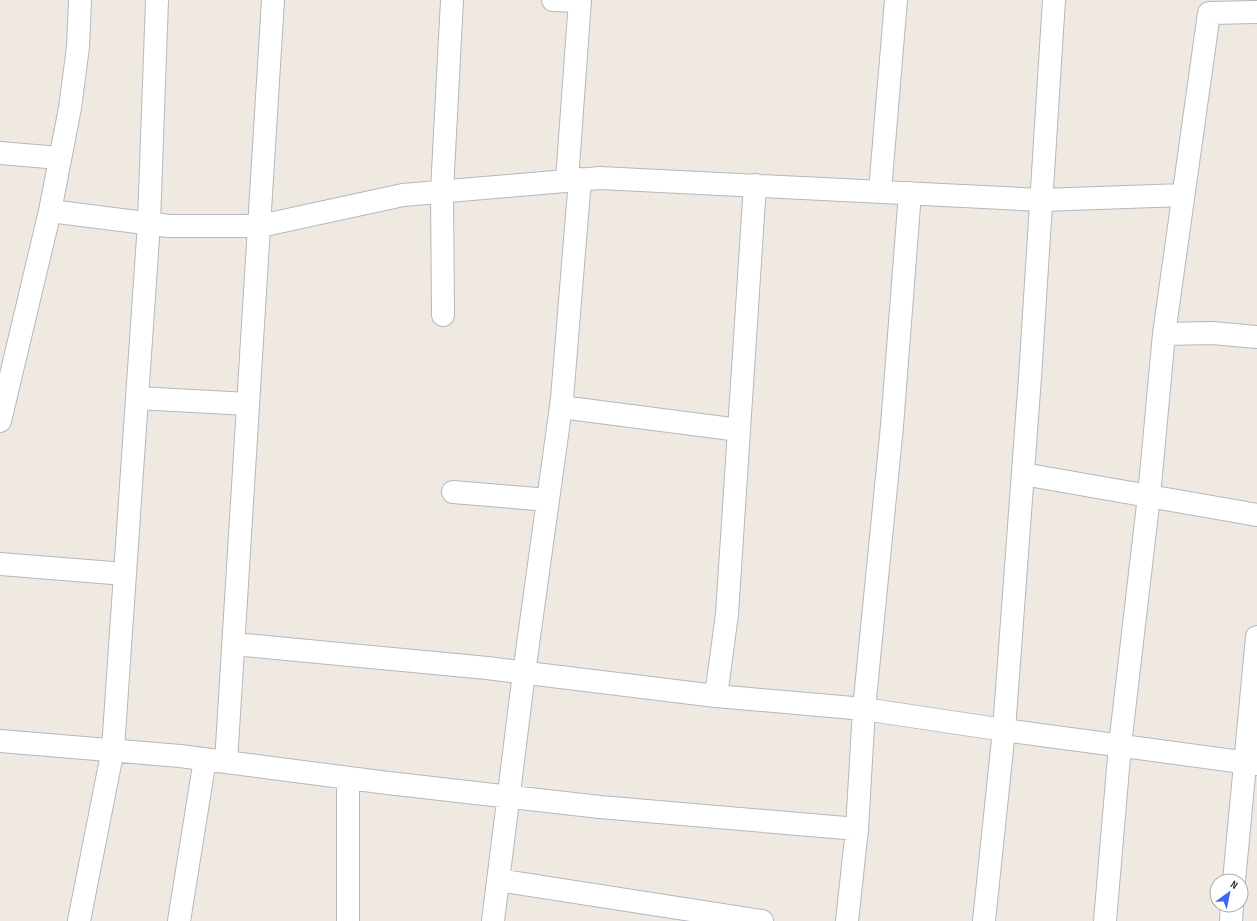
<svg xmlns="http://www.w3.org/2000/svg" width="1257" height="921" font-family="'Sofia Sans Condensed',sans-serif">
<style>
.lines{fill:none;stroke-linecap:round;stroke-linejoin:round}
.street-casing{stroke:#b4b7c1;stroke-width:24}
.street{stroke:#fff;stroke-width:22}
</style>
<rect width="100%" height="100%" fill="#efe9e1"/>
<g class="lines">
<g class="street-casing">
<path id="street" d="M 553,0 L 580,1
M 1257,12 L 1209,13 L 1164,334 L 1212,333 L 1257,337
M 0,153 L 59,158
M 567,180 L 580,0
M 880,191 L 896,0
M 50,211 L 169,226 L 260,226 L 403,195 L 600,178 L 1042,200 L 1183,195
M 443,315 L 442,191 L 452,0
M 137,398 L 248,404
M 561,407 L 739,430
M 0,421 L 50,211 L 70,108 L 78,47 L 80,0
M 1023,474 L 1257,515
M 453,492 L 548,500
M 0,564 L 125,574
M 234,644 L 487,668 L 716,696 L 864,709 L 1004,730 L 1257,764
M 716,696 L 727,614 L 755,185
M 0,741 L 180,756 L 388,783 L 600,807 L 857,829
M 226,762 L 273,0
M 348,778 L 348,921
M 498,880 L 762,921
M 1234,881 L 1257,637
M 79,921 L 113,749 L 149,223 L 157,0
M 179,921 L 205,759
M 493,921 L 524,673 L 562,399 L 580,179
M 847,921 L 857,829 L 864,709 L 892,426 L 910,193
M 984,921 L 1004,730 L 1030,377 L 1054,0
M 1105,921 L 1120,745 L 1149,496 L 1164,334
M 1231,921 L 1232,905"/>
</g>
<use href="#street" class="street"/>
</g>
<g transform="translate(1229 893) rotate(33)"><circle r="19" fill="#ffffff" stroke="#ababab"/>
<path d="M0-3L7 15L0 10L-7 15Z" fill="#4264fb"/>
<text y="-6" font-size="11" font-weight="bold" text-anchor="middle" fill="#2e2e2e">N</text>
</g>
</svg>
